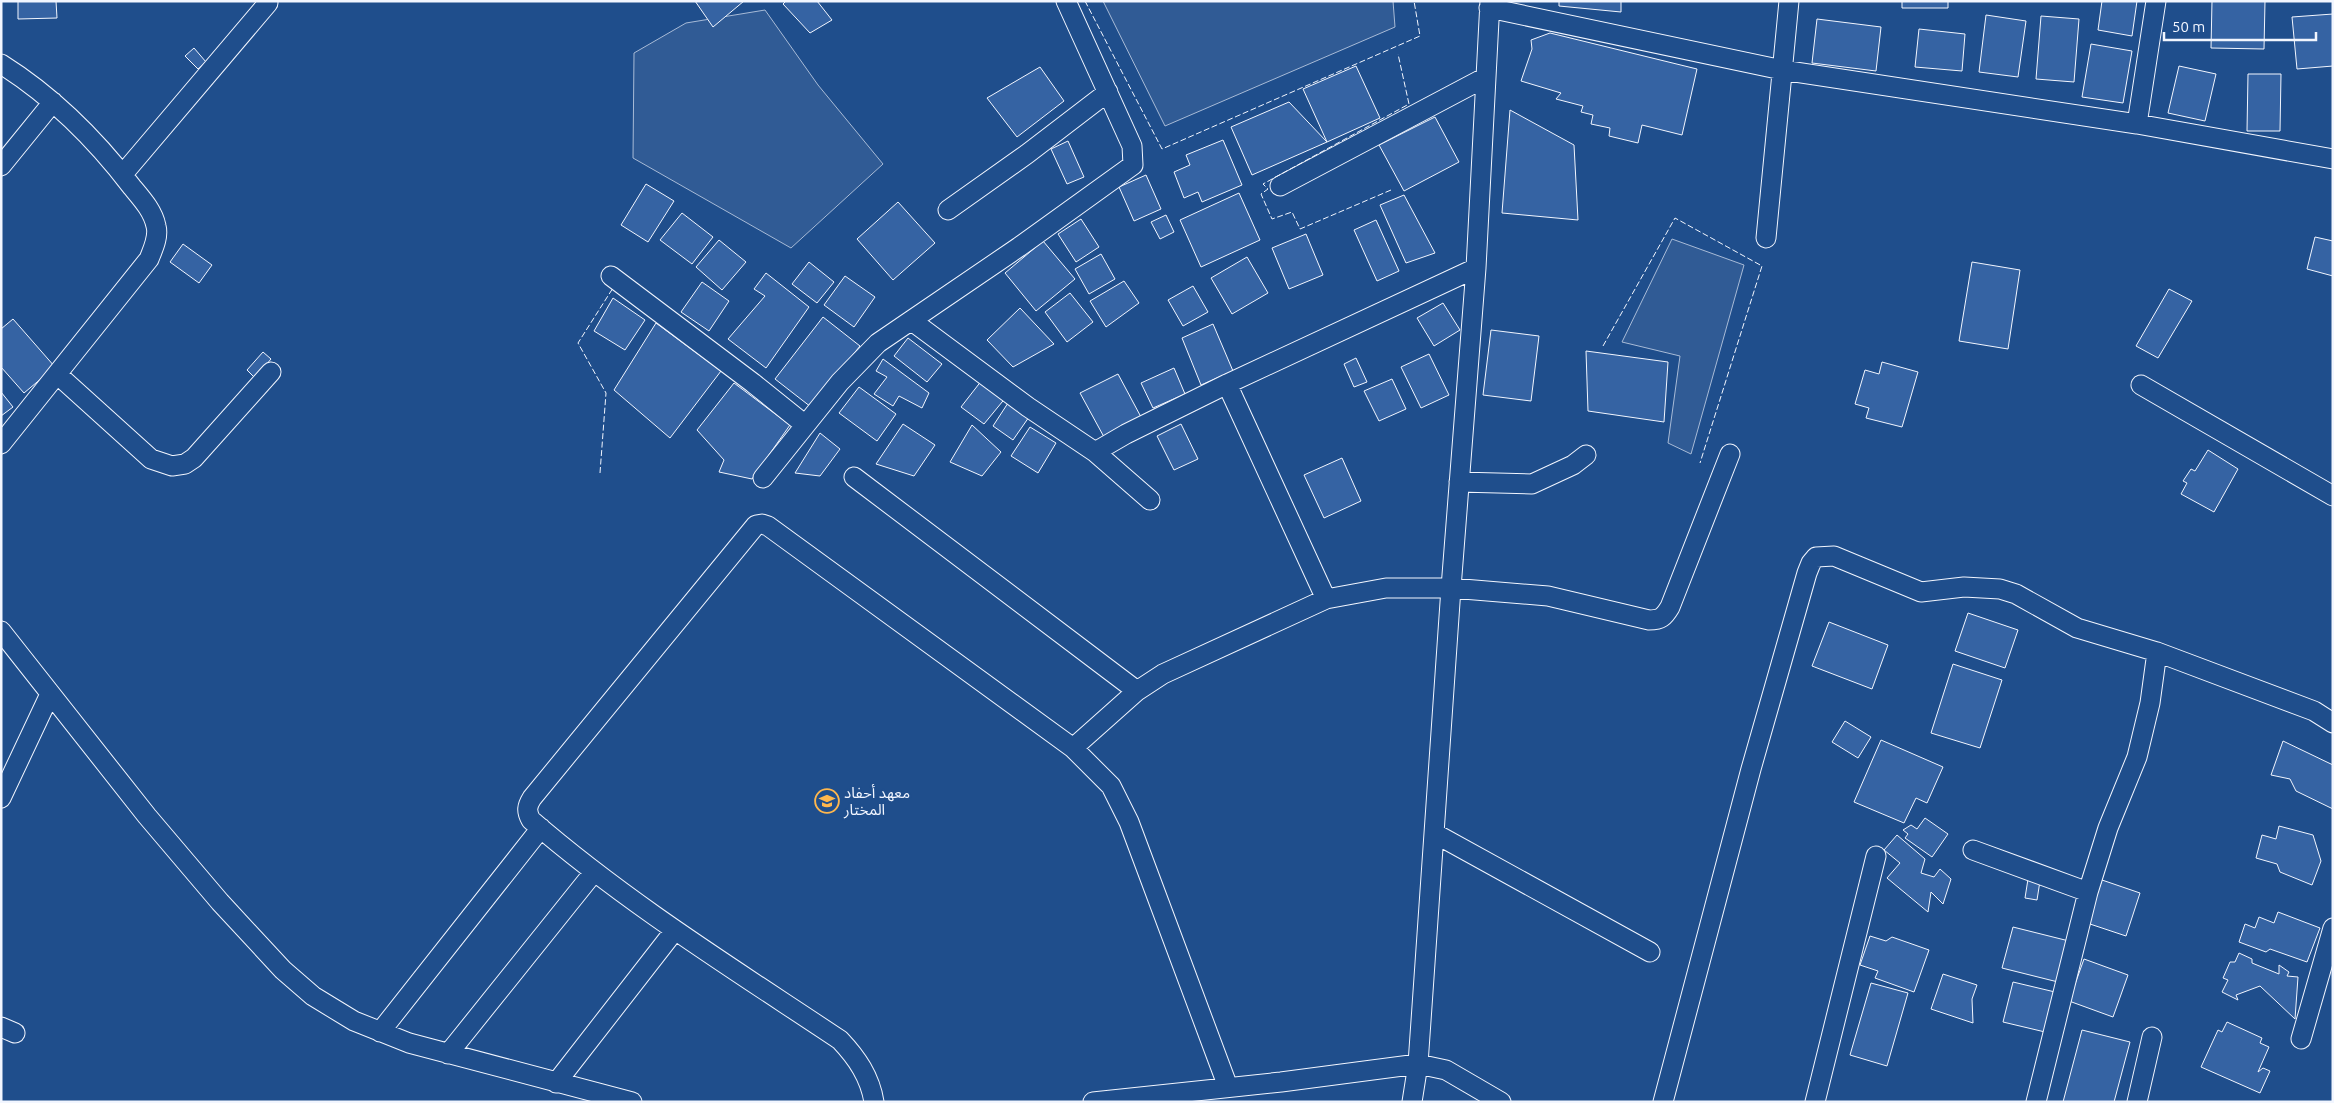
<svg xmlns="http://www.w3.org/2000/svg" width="2334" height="1103" font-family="Ubuntu,'Noto Sans Arabic',sans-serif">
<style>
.built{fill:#305b95;stroke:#a8bbd7}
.building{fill:#3563a3;stroke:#f2f6ff}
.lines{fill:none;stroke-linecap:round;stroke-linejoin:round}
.street-casing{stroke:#f2f6ff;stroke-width:21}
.street{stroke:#1f4e8c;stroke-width:19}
.fence{stroke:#f2f6ff;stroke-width:1;stroke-dasharray:6 2.5;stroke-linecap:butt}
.labels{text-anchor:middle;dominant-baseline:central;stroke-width:4;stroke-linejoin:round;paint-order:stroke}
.poi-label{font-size:15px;fill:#f2f6ff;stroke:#1f4e8c;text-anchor:start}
</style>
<rect width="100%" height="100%" fill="#1f4e8c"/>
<path class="built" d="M 1103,1 L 1393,1 L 1395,27 L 1165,126 Z
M 765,10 L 818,85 L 883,164 L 791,248 L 633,158 L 634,53 L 686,23 Z
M 1672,239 L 1744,265 L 1691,454 L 1668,443 L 1680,356 L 1622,342 Z"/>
<path class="building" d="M 18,1 L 56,1 L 57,18 L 18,19 Z
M 695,1 L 744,1 L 713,27 Z
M 786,1 L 817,1 L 832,20 L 810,33 L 783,4 Z
M 1559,1 L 1621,1 L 1621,12 L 1559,6 Z
M 1902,1 L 1948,1 L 1948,8 L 1902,8 Z
M 2102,1 L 2137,1 L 2132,36 L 2098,30 Z
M 2212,1 L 2265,1 L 2264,49 L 2211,48 Z
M 2333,14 L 2333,66 L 2297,69 L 2292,17 Z
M 1986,15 L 2026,21 L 2018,77 L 1979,72 Z
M 2041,16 L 2079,19 L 2074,82 L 2036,79 Z
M 1817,19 L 1881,27 L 1876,71 L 1812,63 Z
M 1919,29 L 1965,34 L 1962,71 L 1915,67 Z
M 1550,33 L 1697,69 L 1682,135 L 1642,125 L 1638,143 L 1609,136 L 1610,128 L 1591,124 L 1593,115 L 1581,112 L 1583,106 L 1556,99 L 1561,93 L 1521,81 L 1532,49 L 1531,40 Z
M 2091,44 L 2132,51 L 2123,103 L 2082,97 Z
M 194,48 L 206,62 L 198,69 L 185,56 Z
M 1356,66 L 1380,118 L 1327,142 L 1303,89 Z
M 2179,66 L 2216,74 L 2205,121 L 2168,113 Z
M 1040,67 L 1064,101 L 1017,137 L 987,98 Z
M 2248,74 L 2281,74 L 2280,131 L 2247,131 Z
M 1289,102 L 1327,142 L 1252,175 L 1231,127 Z
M 1510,110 L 1574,145 L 1578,220 L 1502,213 Z
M 1435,117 L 1459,162 L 1404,191 L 1379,145 Z
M 1223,140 L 1242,185 L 1202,202 L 1198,192 L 1184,198 L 1174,172 L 1190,165 L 1186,155 Z
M 1068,141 L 1084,177 L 1067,184 L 1051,149 Z
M 1146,175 L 1161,209 L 1134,221 L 1119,187 Z
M 646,184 L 674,201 L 648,242 L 621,225 Z
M 1239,193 L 1260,240 L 1201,267 L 1180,220 Z
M 1404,195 L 1435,253 L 1406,263 L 1380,205 Z
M 898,202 L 935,243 L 893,280 L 857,239 Z
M 682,213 L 713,237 L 692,264 L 660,240 Z
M 1166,215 L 1174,232 L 1160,239 L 1151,222 Z
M 1081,219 L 1099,247 L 1076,262 L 1058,234 Z
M 1376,220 L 1399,271 L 1377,281 L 1354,230 Z
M 1306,234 L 1323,275 L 1289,289 L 1272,248 Z
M 2315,237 L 2333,241 L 2333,276 L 2307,269 Z
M 719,240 L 746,262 L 722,290 L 696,267 Z
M 1043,241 L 1075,279 L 1036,311 L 1005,273 Z
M 183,244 L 212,265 L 199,283 L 170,262 Z
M 1101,254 L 1115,279 L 1089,294 L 1075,269 Z
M 1247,257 L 1268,293 L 1232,314 L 1211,278 Z
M 809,262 L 834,282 L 817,303 L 792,284 Z
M 1972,262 L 2020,270 L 2008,349 L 1959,341 Z
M 766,273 L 809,307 L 766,368 L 728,339 L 765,296 L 754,289 Z
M 845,276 L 875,297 L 854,327 L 824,305 Z
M 1124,281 L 1139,303 L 1106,327 L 1090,301 Z
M 702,282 L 729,301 L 709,331 L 681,312 Z
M 1193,286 L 1208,312 L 1183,326 L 1168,300 Z
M 2169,289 L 2192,301 L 2158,358 L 2136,346 Z
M 1070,293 L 1093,322 L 1067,342 L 1045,312 Z
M 613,298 L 645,320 L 625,350 L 594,331 Z
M 1443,303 L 1460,330 L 1434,346 L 1417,318 Z
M 1020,308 L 1054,344 L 1013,367 L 987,340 Z
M 823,317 L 860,346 L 811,407 L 775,379 Z
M 13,319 L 55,367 L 24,393 L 1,367 L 1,329 Z
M 656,323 L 721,371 L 670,438 L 614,390 Z
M 1213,324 L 1233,371 L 1201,385 L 1182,338 Z
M 1491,330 L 1539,336 L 1531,401 L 1483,395 Z
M 908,338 L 942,364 L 927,382 L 894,356 Z
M 1586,351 L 1668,362 L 1664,422 L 1588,411 Z
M 263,352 L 271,359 L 255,378 L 247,370 Z
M 1429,354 L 1449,395 L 1421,408 L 1401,367 Z
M 1356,358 L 1367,382 L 1354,387 L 1344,364 Z
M 883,359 L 929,393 L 922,408 L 899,396 L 893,406 L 874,394 L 887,377 L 876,371 Z
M 1882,362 L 1918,372 L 1902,427 L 1866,418 L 1869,408 L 1855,404 L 1865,370 L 1879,374 Z
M 1174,368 L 1185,394 L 1153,408 L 1141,383 Z
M 1118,374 L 1141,417 L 1104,437 L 1080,393 Z
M 1392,379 L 1406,409 L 1379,421 L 1364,391 Z
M 982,380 L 1007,396 L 984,424 L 961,407 Z
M 734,383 L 790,425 L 752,479 L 719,472 L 724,460 L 697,430 Z
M 859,387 L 896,414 L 877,441 L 839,413 Z
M 1,392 L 13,407 L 1,416 Z
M 1008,403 L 1029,417 L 1013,440 L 993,426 Z
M 903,424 L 935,445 L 914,476 L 876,464 Z
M 1181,424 L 1198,459 L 1174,470 L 1157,436 Z
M 972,425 L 1001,452 L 982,476 L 950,462 Z
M 1030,427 L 1056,443 L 1038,473 L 1011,456 Z
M 820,433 L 840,449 L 820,476 L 795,473 Z
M 2208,450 L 2238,469 L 2214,512 L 2181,494 L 2187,483 L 2183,481 L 2191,469 L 2195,471 Z
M 1342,458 L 1361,501 L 1324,518 L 1304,475 Z
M 1968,613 L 2018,630 L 2005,668 L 1955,651 Z
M 1829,622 L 1888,645 L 1872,689 L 1812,666 Z
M 1953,664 L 2002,680 L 1980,748 L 1931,733 Z
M 1845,721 L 1871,737 L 1858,758 L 1832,742 Z
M 1881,740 L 1943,767 L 1927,803 L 1916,798 L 1904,823 L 1854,802 Z
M 2283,741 L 2333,765 L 2333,809 L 2296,791 L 2290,779 L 2271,775 Z
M 1925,818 L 1948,834 L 1932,857 L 1905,838 L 1908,834 L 1903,830 L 1911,825 L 1917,829 Z
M 2279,826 L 2313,835 L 2321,861 L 2312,885 L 2280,872 L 2277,864 L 2256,858 L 2262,835 L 2276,839 Z
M 1897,835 L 1925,859 L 1921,873 L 1934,877 L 1940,869 L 1951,879 L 1943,904 L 1931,892 L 1928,912 L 1887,878 L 1900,863 L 1884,850 Z
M 2028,879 L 2040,881 L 2037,900 L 2025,898 Z
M 2102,880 L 2140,893 L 2126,936 L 2087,923 Z
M 2278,912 L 2320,928 L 2307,962 L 2270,949 L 2266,952 L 2239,942 L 2245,924 L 2255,928 L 2259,917 L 2274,923 Z
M 2013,927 L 2069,941 L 2058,982 L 2002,968 Z
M 1870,936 L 1886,941 L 1892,937 L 1929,950 L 1914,992 L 1875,978 L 1878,971 L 1860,965 Z
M 2239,953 L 2252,959 L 2252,963 L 2279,974 L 2279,965 L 2289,972 L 2287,976 L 2298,977 L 2295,1019 L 2260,986 L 2236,995 L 2238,1000 L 2222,992 L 2228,980 L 2223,978 L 2230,962 L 2235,962 Z
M 2084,959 L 2128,975 L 2113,1017 L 2069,1001 Z
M 1943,974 L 1977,985 L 1972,999 L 1973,1023 L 1931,1009 Z
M 2013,982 L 2055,992 L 2045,1032 L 2003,1022 Z
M 1871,983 L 1908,993 L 1887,1066 L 1850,1055 Z
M 2227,1022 L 2262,1038 L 2260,1043 L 2269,1047 L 2258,1072 L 2263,1068 L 2270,1071 L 2260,1093 L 2201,1067 L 2218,1030 L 2222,1032 Z
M 2082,1030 L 2130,1042 L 2114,1102 L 2063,1102 Z"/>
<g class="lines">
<g class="street-casing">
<path id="street" d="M 1489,8 L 1782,70 L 2137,124 L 2333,159
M 1,64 C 52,96 96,140 132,187 C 142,199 153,211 156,226 C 159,237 153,249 149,259 L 1,444
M 2137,124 L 2156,1
M 1,166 L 53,102
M 123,174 L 268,3
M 1280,186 L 1486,77
M 948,210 L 1027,154 L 1108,92
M 1766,238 L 1789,1
M 611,276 L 753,383 L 804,424
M 912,321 L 1028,407 L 1095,452 L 1126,434 L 1227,384 L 1476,268
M 58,375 L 151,459 L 172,466 L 185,464 L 194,458 L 271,372
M 1227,384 L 1326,599
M 2141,385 L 2333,496
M 1095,452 L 1150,500
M 854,477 L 1137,691
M 763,478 L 840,382 L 878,343 L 1019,247 L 1133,165 L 1132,146 L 1066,1
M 1459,482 L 1532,484 L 1573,465 L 1586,455
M 1,631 L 147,816 L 220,902 L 283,970 L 313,996 L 354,1021 L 409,1043 L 632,1102
M 1073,748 L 1137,691 L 1163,674 L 1326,599 L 1386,588 L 1451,588 L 1548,596 L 1649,620 C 1661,620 1664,617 1670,607 L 1730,454
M 1,798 L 50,694
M 1434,833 L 1650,952
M 1973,850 L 2088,892
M 1,1027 L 15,1033
M 380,1032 L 541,828
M 2301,1039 L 2333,928
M 448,1054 L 594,872
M 556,1083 L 675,930
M 874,1102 C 870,1077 857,1058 840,1040 C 735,970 627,903 531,820 C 526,811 527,806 532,798 L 756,525 L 762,524 L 768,526 L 1073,748 L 1111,786 L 1129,822 L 1228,1087
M 1093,1102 L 1281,1082 L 1418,1064 L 1446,1070 L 1501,1102
M 1412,1102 L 1418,1064 L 1451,588 L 1476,268 L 1490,1
M 1663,1102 L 1751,769 L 1807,573 L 1811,563 L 1816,557 L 1834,556 L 1921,592 L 1964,587 L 2000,589 L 2016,594 L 2077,628 L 2157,652
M 1815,1102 L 1876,856
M 2036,1102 L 2088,892 L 2108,828 L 2137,757 L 2150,703 L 2157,652 L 2314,711 L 2333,723
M 2137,1102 L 2152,1037"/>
</g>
<use href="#street" class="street"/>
<path class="fence" d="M 1085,1 L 1162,149 L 1420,36 L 1414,1
M 1391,190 L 1300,229 L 1292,212 L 1272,219 L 1261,194 L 1268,189 L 1263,184 L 1409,104 L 1398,54
M 1603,346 L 1675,218 L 1762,266 L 1700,463
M 600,473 L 606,393 L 578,343 L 613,288"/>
</g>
<defs>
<g id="university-ring" transform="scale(1.25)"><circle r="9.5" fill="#1f4e8c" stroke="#ffb74d" stroke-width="1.5"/><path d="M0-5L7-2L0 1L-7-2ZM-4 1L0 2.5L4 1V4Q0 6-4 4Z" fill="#ffb74d"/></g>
</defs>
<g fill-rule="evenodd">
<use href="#university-ring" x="827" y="801"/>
</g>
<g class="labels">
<g class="poi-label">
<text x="844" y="792">معهد أحفاد<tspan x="844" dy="17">المختار</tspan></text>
</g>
</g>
<rect width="2334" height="1103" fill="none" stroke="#f2f6ff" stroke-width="5"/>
<path d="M2164 32v8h152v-8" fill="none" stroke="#f2f6ff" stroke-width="2.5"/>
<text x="2172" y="32" font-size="15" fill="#f2f6ff" stroke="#1f4e8c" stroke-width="4" paint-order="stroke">50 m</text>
</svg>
